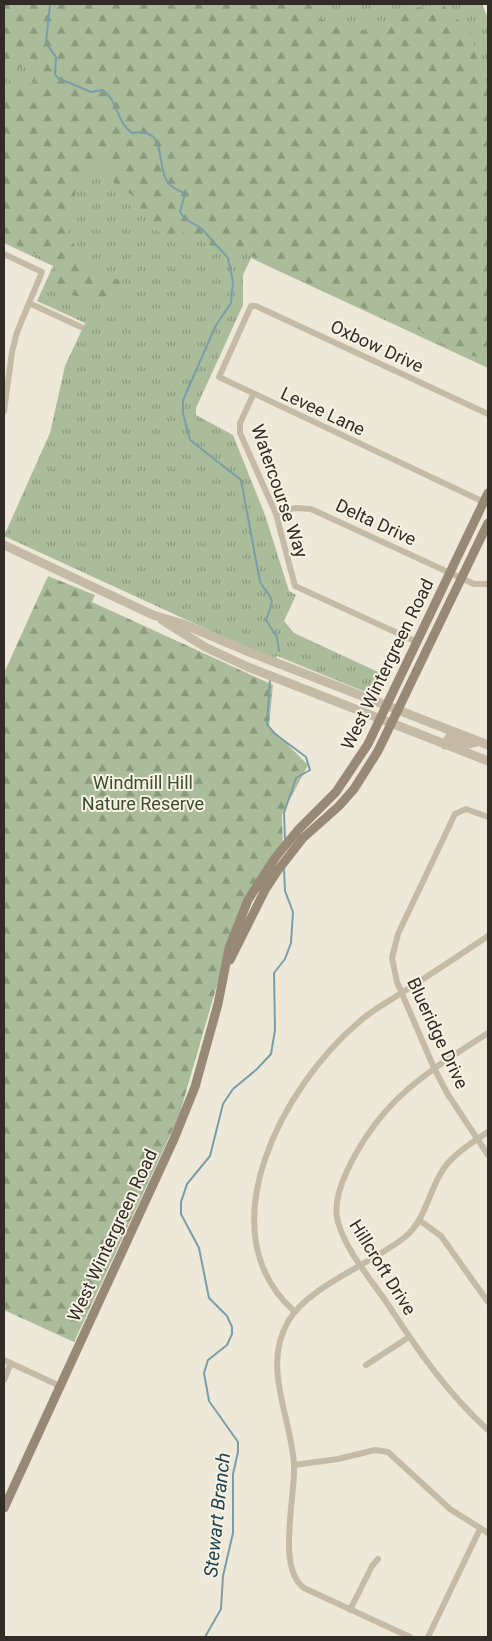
<svg xmlns="http://www.w3.org/2000/svg" width="492" height="1641" font-family="Roboto,sans-serif">
<style>
.grass{fill:url(#grass-tufts)}
.forest{fill:url(#forest-firs)}
.lines{fill:none;stroke-linecap:round;stroke-linejoin:round}
.stream{stroke:#7a9ea9;stroke-width:2}
.minor{stroke:#c5baa5;stroke-width:6}
.tertiary{stroke:#c5baa5;stroke-width:9}
.secondary{stroke:#988977;stroke-width:9}
.labels{text-anchor:middle;dominant-baseline:central;stroke-width:4;stroke-linejoin:round;paint-order:stroke}
.street-label{font-size:18px;fill:#312c26;stroke:#f7f2e4}
.park-label{font-size:18px;fill:#3b4d2c;stroke:#f7f2e4}
.water-label{font-size:19px;font-style:italic;fill:#1f434f;stroke:#f7f2e4}
</style>
<defs>
<pattern id="grass-tufts" width="24" height="20" patternUnits="userSpaceOnUse" patternTransform="scale(1.25)"><rect width="24" height="20" fill="#aabc9a"/><path d="M3 7l-1-3M5 7V3M7 7l1-3M15 17l-1-3M17 17v-4M19 17l1-3" fill="none" stroke="#8b997d"/></pattern>
<pattern id="forest-firs" width="22" height="20" patternUnits="userSpaceOnUse" patternTransform="scale(1.25)"><rect width="22" height="20" fill="#aabc9a"/><path d="M5 1l3.5 6h-7zM16 11l3.5 6h-7z" fill="#8b997d"/></pattern>
</defs>
<rect width="100%" height="100%" fill="#eee8d8"/>
<path class="grass" d="M 4,4 L 482,4 L 488,19 L 488,368 L 251,258 L 243,275 L 243,305 L 196,408 L 196,415 L 233,435 L 265,515 L 289,591 L 296,595 L 284,621 L 294,633 L 389,677 L 382,691 L 373,695 L 277,656 L 274,660 L 4,536 L 50,433 L 65,366 L 85,323 L 37,301 L 53,266 L 4,243 Z"/>
<path class="forest" d="M 4,4 L 311,4 L 314,16 L 344,31 L 376,30 L 416,8 L 442,4 L 470,31 L 478,61 L 488,85 L 488,361 L 456,350 L 420,330 L 336,297 L 267,262 L 227,247 L 212,246 L 182,232 L 165,236 L 156,230 L 131,194 L 116,186 L 101,158 L 76,190 L 68,235 L 88,266 L 123,282 L 126,301 L 92,301 L 52,289 L 56,280 L 54,259 L 39,256 L 4,239 L 4,88 L 16,84 L 35,83 L 28,65 L 4,72 Z
M 48,576 L 95,595 L 92,602 L 273,685 L 269,726 L 308,765 L 282,814 L 283,854 L 251,898 L 230,940 L 179,1116 L 74,1342 L 4,1310 L 4,673 Z"/>
<g class="lines">
<path class="stream" d="M 50,4 L 46,43 L 56,57 L 55,74 L 58,78 L 91,92 L 103,90 C 118,101 117,123 132,133 C 169,126 155,165 168,183 C 172,188 180,191 185,194 L 180,212 L 185,219 L 201,228 L 228,258 L 233,282 L 231,303 L 216,325 L 183,400 L 183,413 L 190,440 L 241,480 L 260,582 C 272,602 276,594 266,620 L 277,637 L 279,651
M 270,680 L 267,724 L 274,733 L 306,757 L 310,770 L 296,778 L 284,813 L 285,840
M 205,1637 L 221,1609 L 223,1576 L 233,1533 L 233,1474 L 238,1452 L 238,1442 L 209,1401 L 204,1373 L 208,1360 L 227,1345 L 232,1334 L 232,1327 L 227,1316 L 209,1298 L 199,1248 L 181,1214 L 181,1202 L 187,1184 L 210,1156 L 223,1104 L 233,1089 L 257,1069 L 271,1054 L 275,1030 L 274,973 L 285,959 L 291,943 L 293,912 L 285,891 L 284,868"/>
<path class="minor" d="M 4,254 L 42,272 L 17,332 L 12,352 L 4,411
M 29,303 L 81,327
M 253,395 L 240,423 L 240,433 L 276,514 L 295,586 L 417,642
M 488,414 L 256,306 L 251,306 L 219,377 L 488,504
M 276,514 L 295,508 L 311,509 L 474,584 L 488,584
M 488,817 L 466,809 L 455,814 L 398,934 L 392,958 L 397,982 L 434,1068 L 447,1093 L 488,1155
M 488,1033 C 425,1074 381,1099 347,1171 C 340,1186 333,1205 338,1222 C 346,1251 370,1278 387,1303 C 417,1349 447,1393 488,1430
M 419,1220 L 441,1236 L 488,1302
M 295,1312 C 203,1231 285,1084 359,1022 C 372,1010 388,1002 403,992 C 431,974 460,955 488,936
M 4,1360 L 60,1386
M 366,1365 L 409,1337
M 4,1380 L 11,1363
M 294,1465 L 338,1459 L 375,1450 L 388,1452 L 450,1509 L 488,1533
M 350,1610 L 372,1566 L 378,1559
M 410,1637 L 304,1588 C 276,1568 296,1495 294,1464 C 291,1416 261,1366 289,1320 C 309,1286 373,1263 405,1237 C 426,1220 429,1189 444,1168 C 455,1153 473,1142 488,1132
M 428,1637 L 480,1529"/>
<path class="tertiary" d="M 4,545 L 153,615 L 183,624 L 254,654 L 488,745
M 162,620 L 205,647 L 248,667 L 488,761
M 445,745 L 449,738 L 465,745 L 477,742"/>
<path class="secondary" d="M 230,960 L 265,890 L 278,870 L 303,838 L 339,806 L 354,789 L 378,751 L 488,523
M 4,1508 L 174,1139 L 195,1087 L 218,1004 L 229,948 L 248,900 L 275,858 L 298,830 L 336,792 L 368,744 L 488,493"/>
</g>
<g class="labels">
<g class="street-label">
<text transform="translate(377 346) rotate(25)">Oxbow Drive</text>
<text transform="translate(323 411) rotate(25)">Levee Lane</text>
<text transform="translate(280 491) rotate(71)">Watercourse Way</text>
<text transform="translate(376 522) rotate(25)">Delta Drive</text>
<text transform="translate(387 664) rotate(-64)">West Wintergreen Road</text>
<text transform="translate(438 1033) rotate(65)">Blueridge Drive</text>
<text transform="translate(112 1235) rotate(-65)">West Wintergreen Road</text>
<text transform="translate(383 1267) rotate(58)">Hillcroft Drive</text>
</g>
<g class="park-label">
<text x="143" y="782">Windmill Hill<tspan x="143" dy="21">Nature Reserve</tspan></text>
</g>
<g class="water-label">
<text transform="translate(217 1515) rotate(-84)">Stewart Branch</text>
</g>
</g>
<rect width="492" height="1641" fill="none" stroke="#312c26" stroke-width="10"/>
</svg>
